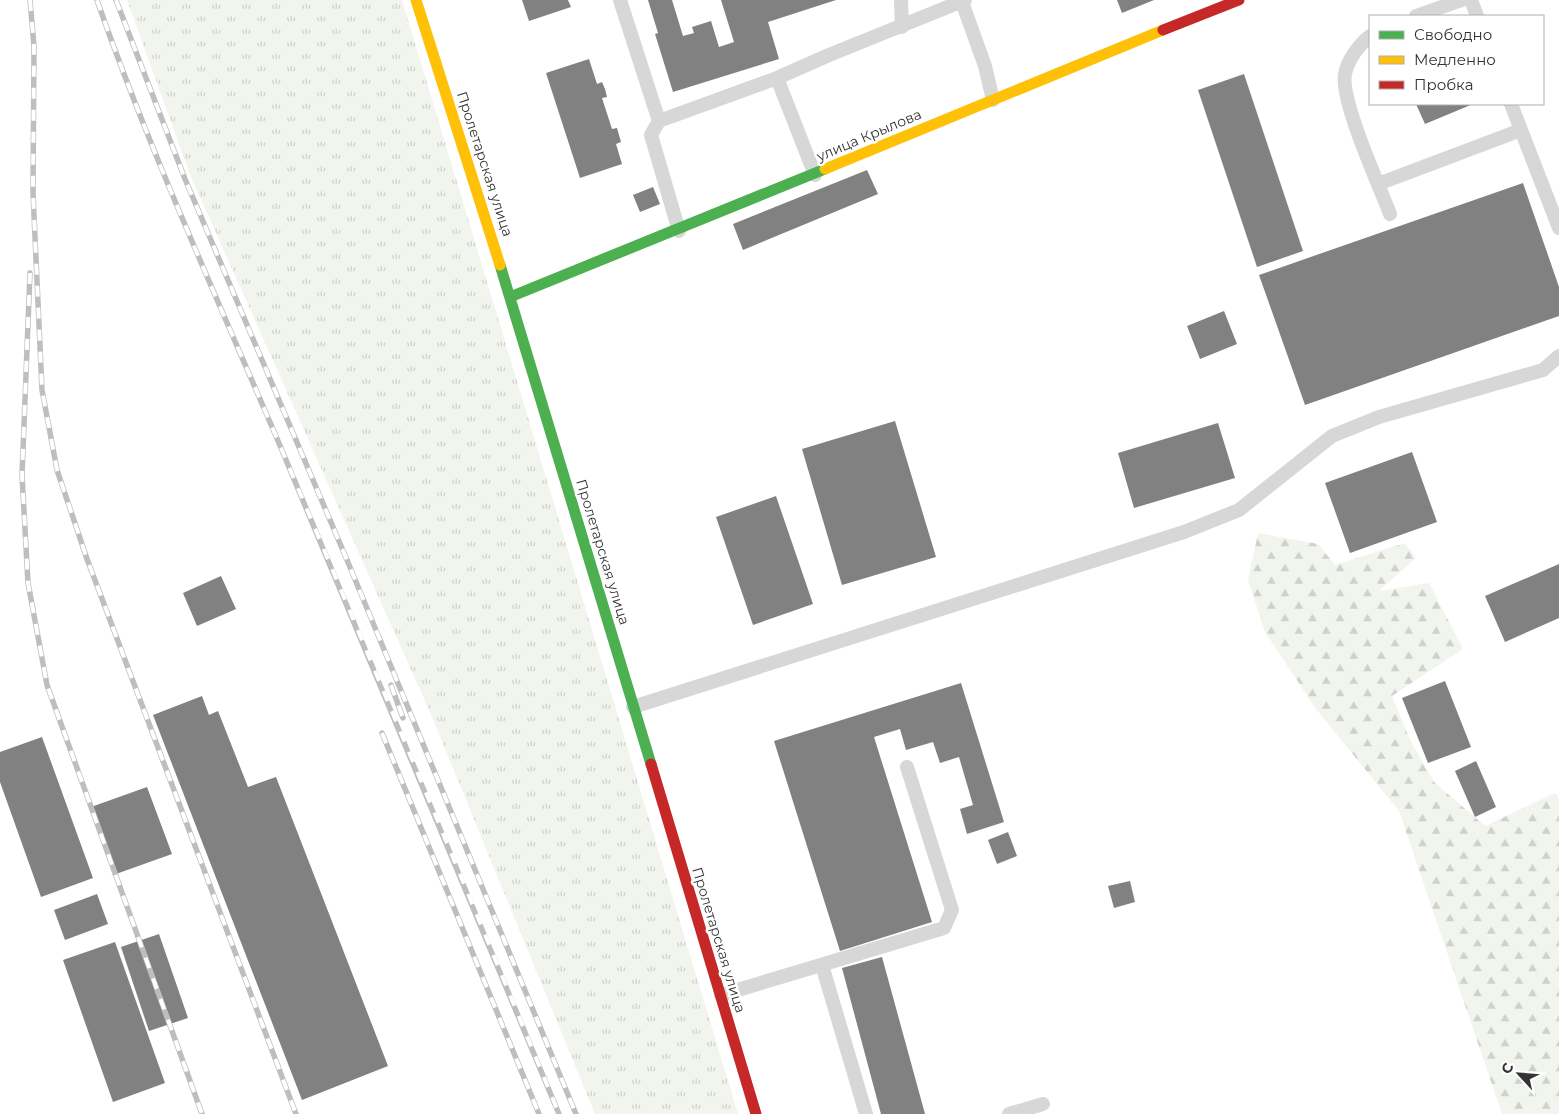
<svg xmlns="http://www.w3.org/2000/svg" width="1559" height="1114" font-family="Montserrat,sans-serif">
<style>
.grass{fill:url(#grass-tufts)}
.forest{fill:url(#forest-firs)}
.building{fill:#818181}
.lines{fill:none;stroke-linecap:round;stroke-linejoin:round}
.lane{stroke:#d7d7d7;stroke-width:14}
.fast{stroke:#4caf50;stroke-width:11}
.slow{stroke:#ffc107;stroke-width:11}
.jam{stroke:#c62828;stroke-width:11}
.rail-casing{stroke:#bebebe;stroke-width:5.5}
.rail{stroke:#fff;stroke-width:4;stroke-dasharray:11;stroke-linecap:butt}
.labels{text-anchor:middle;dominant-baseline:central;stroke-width:5;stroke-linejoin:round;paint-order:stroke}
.street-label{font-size:14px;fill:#333;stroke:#fff}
</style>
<defs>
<pattern id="grass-tufts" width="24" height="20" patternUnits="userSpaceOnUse" patternTransform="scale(1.25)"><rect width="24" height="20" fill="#f1f5ed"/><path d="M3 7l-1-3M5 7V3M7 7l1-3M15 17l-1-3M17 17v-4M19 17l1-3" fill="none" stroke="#cfd2cc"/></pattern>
<pattern id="forest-firs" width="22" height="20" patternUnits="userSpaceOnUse" patternTransform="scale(1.25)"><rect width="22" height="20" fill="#f1f5ed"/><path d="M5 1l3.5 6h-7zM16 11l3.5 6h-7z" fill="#cfd2cc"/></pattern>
</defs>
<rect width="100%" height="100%" fill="#fff"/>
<path class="grass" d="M 127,0 L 402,0 L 738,1114 L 595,1114 L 430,712 L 191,177 Z"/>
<path class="forest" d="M 1258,533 L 1318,544 L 1335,565 L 1405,543 L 1416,558 L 1379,591 L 1429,583 L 1463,649 L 1392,696 L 1410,740 L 1434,782 L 1485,826 L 1555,793 L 1559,800 L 1559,1114 L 1502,1114 L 1399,811 L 1316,709 L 1265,632 L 1248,580 Z"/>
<path class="building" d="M 522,0 L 568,0 L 571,7 L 529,21 Z
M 648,0 L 672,0 L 683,36 L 694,33 L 692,27 L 711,21 L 719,47 L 734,42 L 721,0 L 836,0 L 768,22 L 779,59 L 673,92 L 655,34 L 658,33 Z
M 1117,0 L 1154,0 L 1122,13 Z
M 589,59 L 597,84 L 602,82 L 605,89 L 607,97 L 602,98 L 612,129 L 617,128 L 621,142 L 616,144 L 622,164 L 580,178 L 546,73 Z
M 1244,74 L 1303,251 L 1257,267 L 1198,90 Z
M 1416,104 L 1473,104 L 1425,124 Z
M 867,170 L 878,194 L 743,250 L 733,224 Z
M 1523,183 L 1559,287 L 1559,316 L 1305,405 L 1259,275 Z
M 653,187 L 660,204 L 640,212 L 633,195 Z
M 1224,311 L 1237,344 L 1200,359 L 1187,326 Z
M 895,421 L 936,557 L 842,585 L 802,449 Z
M 1218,423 L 1235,478 L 1134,508 L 1118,453 Z
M 1412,452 L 1437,522 L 1350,553 L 1325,483 Z
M 776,496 L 813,604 L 753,625 L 716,517 Z
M 1559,564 L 1559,618 L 1505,642 L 1485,596 Z
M 221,576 L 236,609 L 197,626 L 183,593 Z
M 1445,681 L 1471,747 L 1428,763 L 1402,698 Z
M 961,683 L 1004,822 L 967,834 L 960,809 L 973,805 L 959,757 L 940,763 L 933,742 L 906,750 L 900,729 L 874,737 L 932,922 L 840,951 L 774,741 Z
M 202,696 L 209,715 L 218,711 L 248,787 L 276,777 L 388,1066 L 302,1100 L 153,715 Z
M 42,737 L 93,878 L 41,897 L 0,782 L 0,752 Z
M 1476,761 L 1496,807 L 1475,817 L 1455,771 Z
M 147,787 L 172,854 L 116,874 L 91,807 Z
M 1008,832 L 1017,856 L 997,864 L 988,840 Z
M 1130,881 L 1135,902 L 1114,908 L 1108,886 Z
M 97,894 L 108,924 L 65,940 L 54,910 Z
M 159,934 L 188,1018 L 149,1031 L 121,947 Z
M 115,942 L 165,1083 L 113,1102 L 63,960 Z
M 882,957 L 925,1114 L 881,1114 L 842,968 Z"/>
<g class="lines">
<path class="lane" d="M 620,0 L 659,121 L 651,135 L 679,231
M 901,0 L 902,27
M 1471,0 L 1477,16
M 962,2 L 985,66 L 993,100
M 1416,16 L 1462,0
M 1370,36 C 1359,45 1348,59 1345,74 C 1340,100 1379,185 1390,214
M 777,78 L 815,175
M 1511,104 L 1559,228
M 659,121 L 777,78 L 829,55 L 965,0
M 1378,184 L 1521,130
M 633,707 L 1184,532 L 1239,510 L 1332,436 L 1379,417 L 1543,370 L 1559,356
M 822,965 L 866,1114
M 721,995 L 944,928 L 952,910 L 907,767
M 1009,1114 L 1043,1104"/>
<path class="fast" d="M 500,265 L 651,764
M 510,297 L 825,169"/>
<path class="slow" d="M 416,0 L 500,265
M 825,169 L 1163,30"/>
<path class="jam" d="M 1163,30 L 1239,0
M 651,764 L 756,1114"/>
<g class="rail-casing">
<path id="rail" d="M 30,0 L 34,46 L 33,193 L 42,390 L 57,470 L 87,559 L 296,1114
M 97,0 C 150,152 218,300 281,448 C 375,670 468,892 559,1114
M 116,0 L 185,179 L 347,560 L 576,1114
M 30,273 L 22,475 L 28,583 L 47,685 L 202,1114
M 391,685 L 403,718
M 382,733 L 539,1114"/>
</g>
<use href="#rail" class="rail"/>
</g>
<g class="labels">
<g class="street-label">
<text transform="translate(869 135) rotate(-23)">улица Крылова</text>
<text transform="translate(485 164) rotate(72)">Пролетарская улица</text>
<text transform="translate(603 552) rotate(73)">Пролетарская улица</text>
<text transform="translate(719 940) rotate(73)">Пролетарская улица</text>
</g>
</g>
<rect x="1369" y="15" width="175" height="90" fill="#ffffff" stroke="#adadad"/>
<rect x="1379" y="31" width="25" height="8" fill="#4caf50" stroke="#adadad"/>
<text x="1414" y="40" font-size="15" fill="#333333">Свободно</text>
<rect x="1379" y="56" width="25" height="8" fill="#ffc107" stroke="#adadad"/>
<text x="1414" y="65" font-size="15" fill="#333333">Медленно</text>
<rect x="1379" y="81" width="25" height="8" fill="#c62828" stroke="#adadad"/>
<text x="1414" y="90" font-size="15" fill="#333333">Пробка</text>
<g transform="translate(1519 1074) rotate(296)" stroke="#ffffff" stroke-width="4" paint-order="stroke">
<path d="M0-4L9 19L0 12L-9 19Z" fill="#333333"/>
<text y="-8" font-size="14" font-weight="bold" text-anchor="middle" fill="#333333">С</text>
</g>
</svg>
